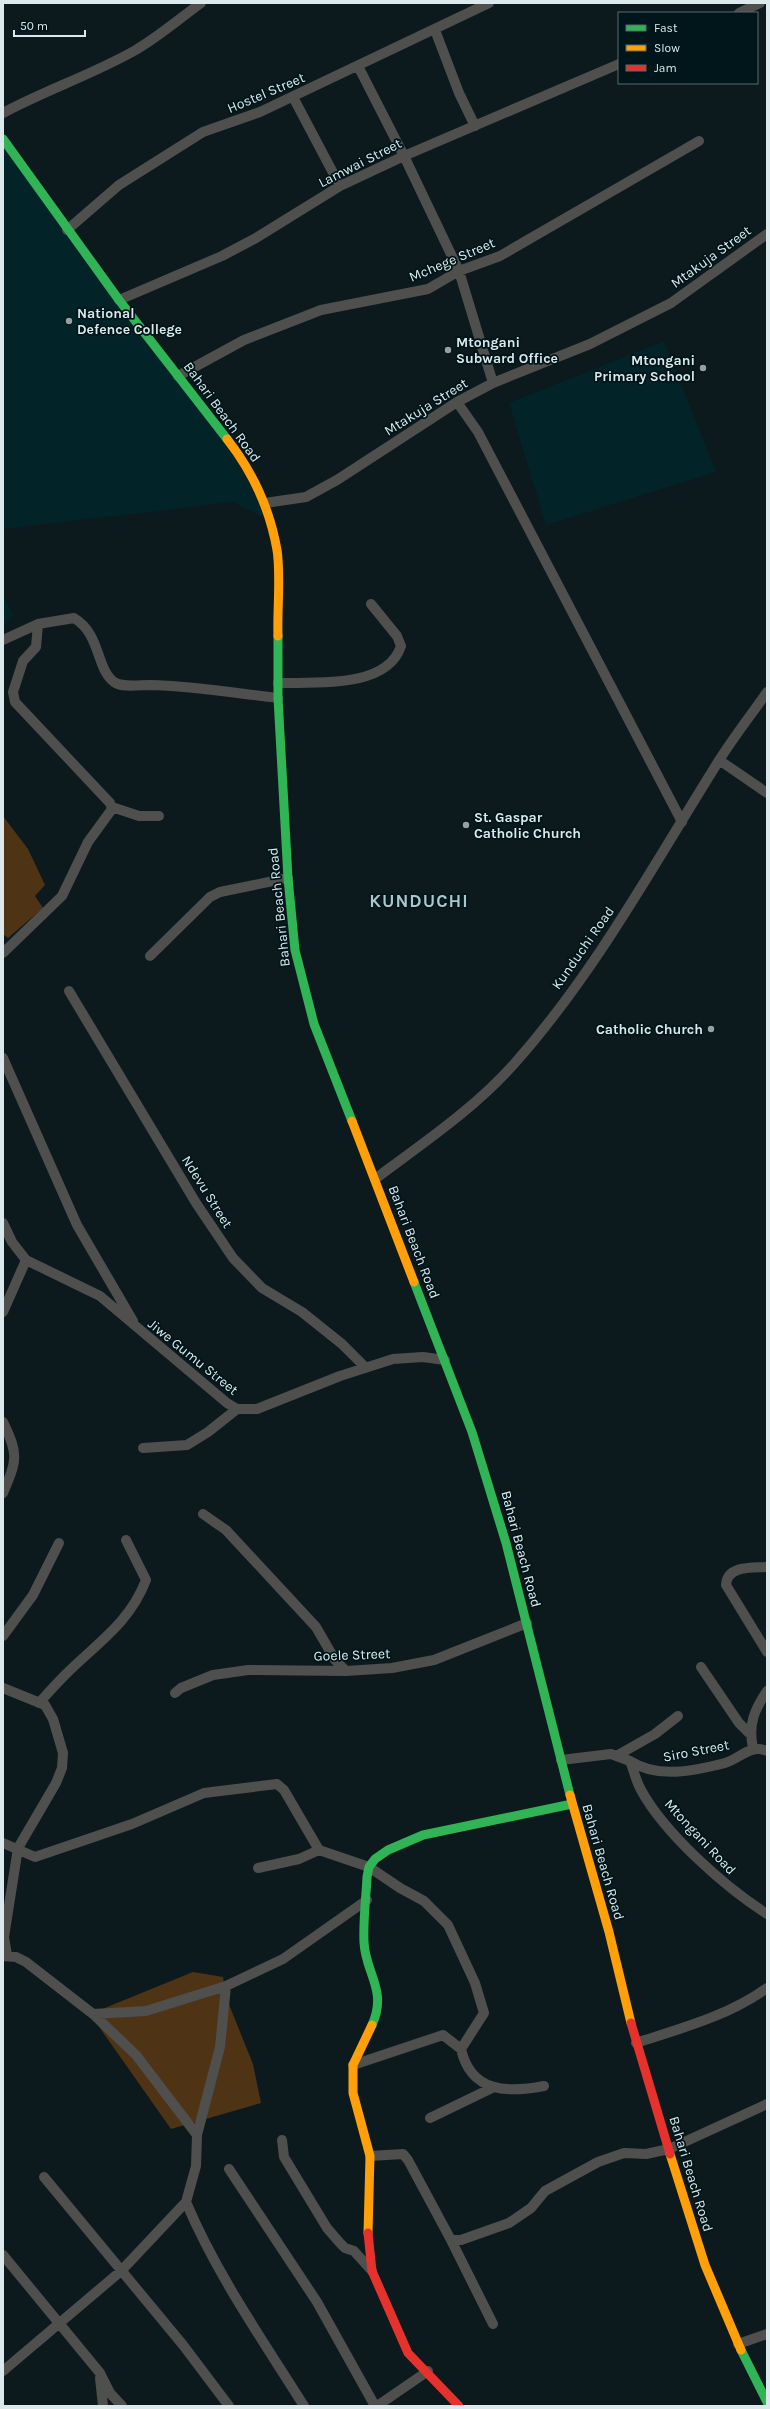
<svg xmlns="http://www.w3.org/2000/svg" width="770" height="2409" font-family="Karla,sans-serif">
<style>
.built{fill:#022429}
.green{fill:#4f3315}
.lines{fill:none;stroke-linecap:round;stroke-linejoin:round}
.street{stroke:#4f4f4e;stroke-width:10}
.fast{stroke:#30b455;stroke-width:9}
.slow{stroke:#ff9f0a;stroke-width:9}
.jam{stroke:#e5322d;stroke-width:9}
.poi-dot{fill:#93a1a4;stroke:#00161a;stroke-width:1.5}
.labels{text-anchor:middle;dominant-baseline:central;stroke-width:3.5;stroke-linejoin:round;paint-order:stroke}
.street-label{font-size:14px;fill:#dbe9ec;stroke:#00161a}
.poi-label{font-size:14px;font-weight:bold;fill:#dbe9ec;stroke:#00161a;text-anchor:start}
.district-label{font-size:18px;font-weight:bold;letter-spacing:1px;fill:#aac7cb;stroke:#00161a}
</style>
<rect width="100%" height="100%" fill="#0c1a1d"/>
<path class="built" d="M 3,140 L 236,450 L 271,521 L 233,502 L 3,529 Z
M 664,341 L 716,472 L 546,525 L 509,403 Z
M 3,595 L 13,614 L 3,627 Z"/>
<path class="green" d="M 3,816 L 28,849 L 45,885 L 35,896 L 43,908 L 8,938 L 3,934 Z
M 193,1972 L 223,1977 L 226,1997 L 253,2064 L 261,2103 L 171,2129 L 90,2014 Z"/>
<g class="lines">
<path class="street" d="M 739,13 L 760,3
M 435,30 L 459,93 L 475,126
M 358,66 L 404,156 L 459,271 L 493,383
M 293,97 L 340,186
M 3,113 C 46,90 91,75 134,51 C 157,38 179,19 201,3
M 67,230 L 119,185 L 203,132 L 260,112 L 489,3
M 119,300 L 222,256 L 256,238 L 340,186 L 404,156 L 619,64
M 178,376 L 244,340 L 321,310 L 428,289 L 459,271 L 500,256 L 699,141
M 457,402 L 478,432 L 682,822
M 265,503 L 306,497 L 337,480 L 457,402 L 493,383 L 590,344 L 671,303 L 767,234
M 3,640 L 38,624 L 74,618 C 101,634 96,669 114,682 C 123,688 138,685 150,685 C 192,686 235,693 278,698
M 278,683 C 315,682 387,689 401,646 L 397,636 L 371,604
M 719,760 L 767,793
M 112,807 L 139,816 L 159,816
M 3,953 L 62,896 L 88,842 L 112,809 L 110,803 L 15,702 L 13,692 L 23,661 L 36,647 L 38,624
M 150,956 L 210,897 L 220,892 L 288,878
M 69,991 L 196,1203 L 233,1258 L 262,1288 L 302,1312 L 342,1344 L 366,1368
M 3,1058 L 77,1225 L 133,1321
M 375,1179 C 423,1143 474,1109 514,1064 C 595,973 654,864 718,762 C 733,738 751,715 767,692
M 3,1223 L 12,1242 L 26,1260 L 100,1296 L 227,1403 L 237,1409 L 257,1409 L 340,1376 L 393,1359 L 423,1357 L 445,1360
M 3,1312 L 26,1260
M 3,1422 C 19,1455 17,1460 3,1493
M 143,1448 L 187,1445 L 208,1432 L 237,1409
M 203,1514 L 226,1530 L 316,1627 L 335,1660 L 346,1671
M 767,1567 C 752,1568 727,1565 726,1585 L 767,1652
M 3,1636 L 33,1595 L 59,1543
M 701,1667 L 739,1723 L 749,1733
M 3,1688 L 45,1705 L 53,1719 L 63,1753 L 62,1768 L 56,1783 L 18,1848 L 4,1937 L 7,1955
M 175,1693 L 181,1688 L 213,1675 L 248,1670 L 346,1671 L 392,1668 L 434,1660 L 527,1623
M 39,1703 C 48,1693 56,1684 65,1675 C 97,1643 129,1624 146,1580 L 126,1540
M 753,1748 C 748,1725 754,1710 767,1691
M 618,1755 L 655,1734 L 678,1716
M 561,1760 L 611,1754 L 630,1761 C 634,1771 636,1781 641,1790 C 665,1834 725,1887 767,1914
M 630,1761 C 658,1779 694,1771 725,1763 C 741,1758 750,1744 767,1751
M 3,1843 L 35,1857 L 132,1824 L 204,1793 L 277,1784 L 284,1790 L 319,1850 L 369,1867 L 400,1888 L 424,1901 L 448,1925 L 475,1983 L 484,2013 L 461,2049
M 258,1868 L 299,1859 L 319,1850
M 3,1956 L 16,1957 L 26,1962 L 93,2014 L 146,2011 L 226,1986 L 283,1959 L 367,1900
M 93,2014 L 136,2055 L 197,2135
M 636,2043 C 682,2028 728,2016 767,1988
M 353,2065 L 443,2035 L 461,2049 C 471,2093 508,2093 544,2086
M 430,2118 L 492,2088
M 282,2140 L 284,2157 L 327,2228 L 340,2243 L 345,2248 L 354,2251 L 372,2271
M 370,2156 L 403,2154 L 408,2160 L 451,2240 L 493,2324
M 229,2169 L 317,2302 L 375,2406
M 44,2177 L 183,2345 L 229,2406
M 186,2202 C 217,2275 262,2339 304,2406
M 451,2240 L 461,2240 L 509,2223 L 531,2208 L 545,2191 L 598,2162 L 624,2153 L 646,2154 L 669,2149 L 767,2104
M 3,2255 L 100,2373 L 110,2393 L 122,2406
M 738,2344 L 767,2334
M 3,2371 L 121,2271 L 186,2202 L 196,2166 L 197,2135 L 220,2047 L 226,1986
M 100,2378 L 103,2406
M 377,2406 L 428,2371"/>
<path class="fast" d="M 3,139 L 119,300 L 227,439
M 278,636 L 278,698 L 288,878 L 295,950 L 314,1024 L 352,1121
M 414,1282 L 472,1432 L 506,1543 L 570,1795
M 372,2025 C 388,1990 365,1973 364,1942 C 363,1920 366,1898 367,1877 L 369,1867 L 375,1859 L 388,1850 L 423,1835 L 572,1804
M 741,2350 L 767,2402"/>
<path class="slow" d="M 227,439 C 252,471 270,510 277,550 C 281,574 277,610 278,636
M 352,1121 L 414,1282
M 570,1795 L 609,1932 L 631,2023
M 670,2154 L 705,2265 L 741,2350
M 368,2233 L 370,2156 L 353,2093 L 353,2065 L 372,2025"/>
<path class="jam" d="M 631,2023 L 670,2154
M 368,2233 L 372,2271 L 408,2353 L 459,2406"/>
</g>
<g class="poi-dot">
<circle cx="69" cy="321" r="4"/>
<circle cx="448" cy="350" r="4"/>
<circle cx="703" cy="368" r="4"/>
<circle cx="466" cy="825" r="4"/>
<circle cx="711" cy="1029" r="4"/>
</g>
<g class="labels">
<g class="street-label">
<text transform="translate(266 93) rotate(-23)">Hostel Street</text>
<text transform="translate(360 163) rotate(-27)">Lamwai Street</text>
<text transform="translate(711 257) rotate(-36)">Mtakuja Street</text>
<text transform="translate(452 260) rotate(-23)">Mchege Street</text>
<text transform="translate(426 407) rotate(-32)">Mtakuja Street</text>
<text transform="translate(222 412) rotate(54)">Bahari Beach Road</text>
<text transform="translate(279 907) rotate(-96)">Bahari Beach Road</text>
<text transform="translate(583 948) rotate(-55)">Kunduchi Road</text>
<text transform="translate(207 1192) rotate(58)">Ndevu Street</text>
<text transform="translate(414 1242) rotate(69)">Bahari Beach Road</text>
<text transform="translate(193 1357) rotate(39)">Jiwe Gumu Street</text>
<text transform="translate(521 1549) rotate(75)">Bahari Beach Road</text>
<text transform="translate(352 1655) rotate(-2)">Goele Street</text>
<text transform="translate(696 1751) rotate(-11)">Siro Street</text>
<text transform="translate(700 1837) rotate(47)">Mtongani Road</text>
<text transform="translate(603 1862) rotate(74)">Bahari Beach Road</text>
<text transform="translate(691 2174) rotate(73)">Bahari Beach Road</text>
</g>
<g class="poi-label">
<text x="77" y="313">National<tspan x="77" dy="16">Defence College</tspan></text>
<text x="456" y="342">Mtongani<tspan x="456" dy="16">Subward Office</tspan></text>
<text x="695" y="360" text-anchor="end">Mtongani<tspan x="695" dy="16">Primary School</tspan></text>
<text x="474" y="817">St. Gaspar<tspan x="474" dy="16">Catholic Church</tspan></text>
<text x="703" y="1029" text-anchor="end">Catholic Church</text>
</g>
<g class="district-label">
<text x="419" y="901">KUNDUCHI</text>
</g>
</g>
<rect width="770" height="2409" fill="none" stroke="#dbe9ec" stroke-width="8"/>
<rect x="618" y="12" width="140" height="72" fill="#00161a" stroke="#586a6e"/>
<rect x="626" y="25" width="20" height="6" fill="#30b455" stroke="#586a6e"/>
<text x="654" y="32" font-size="12" fill="#dbe9ec">Fast</text>
<rect x="626" y="45" width="20" height="6" fill="#ff9f0a" stroke="#586a6e"/>
<text x="654" y="52" font-size="12" fill="#dbe9ec">Slow</text>
<rect x="626" y="65" width="20" height="6" fill="#e5322d" stroke="#586a6e"/>
<text x="654" y="72" font-size="12" fill="#dbe9ec">Jam</text>
<path d="M14 30v6h71v-6" fill="none" stroke="#dbe9ec" stroke-width="2"/>
<text x="20" y="30" font-size="12" fill="#dbe9ec" stroke="#00161a" stroke-width="3" paint-order="stroke">50 m</text>
</svg>
